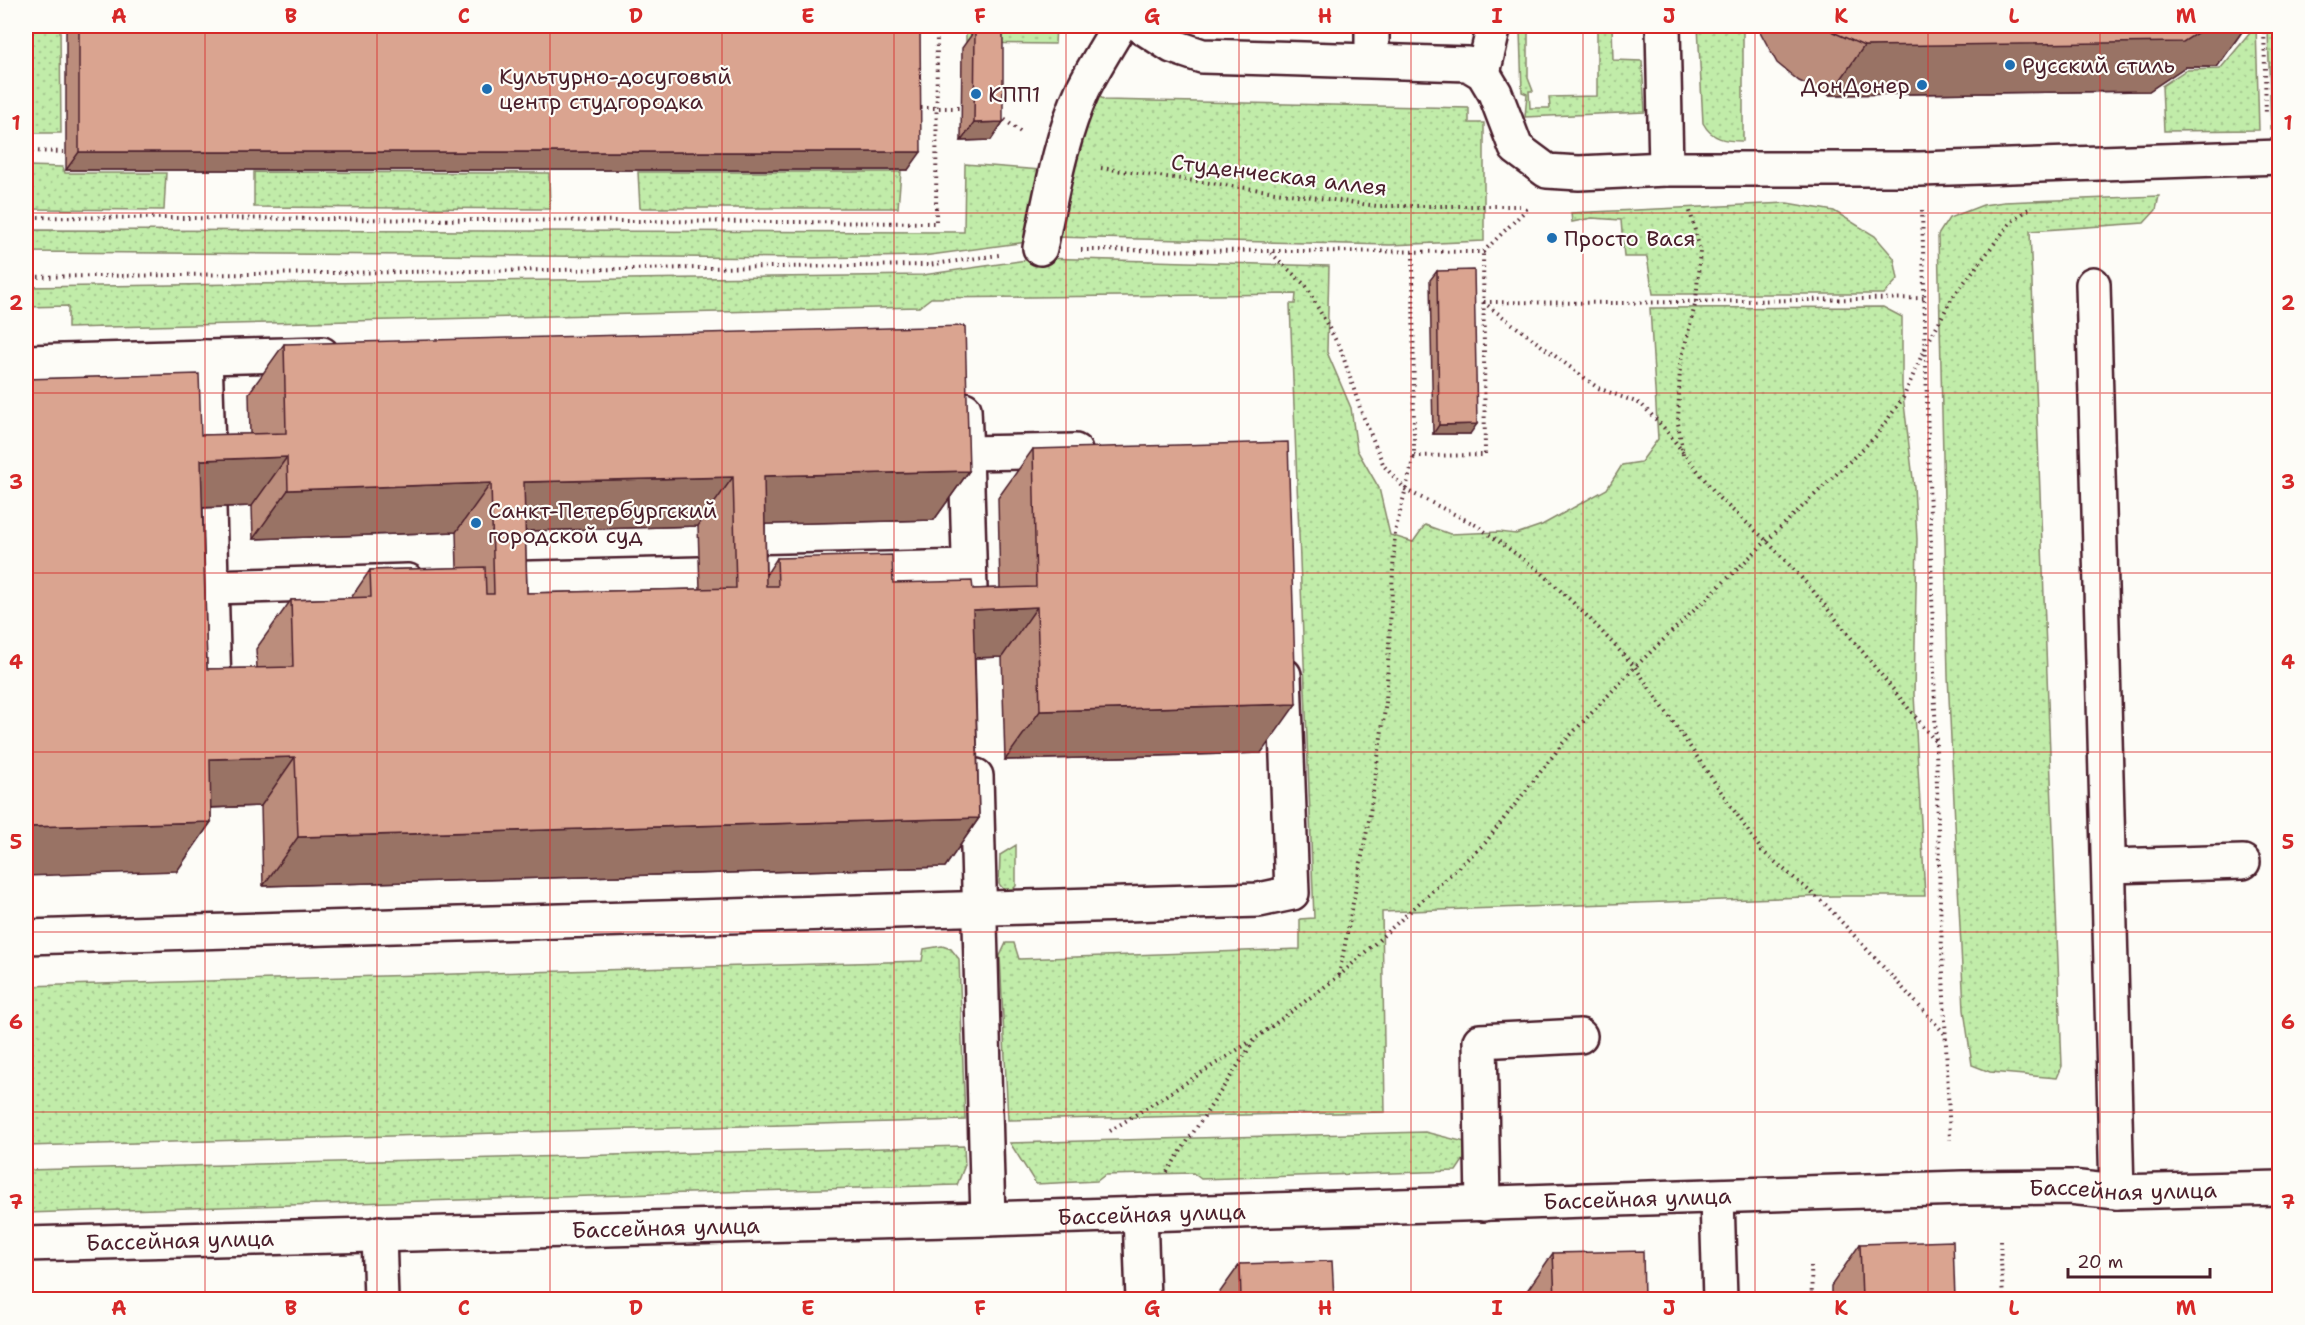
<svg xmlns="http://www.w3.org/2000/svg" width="2305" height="1325" font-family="'Shantell Sans',sans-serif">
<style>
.built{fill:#f2e2d8}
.grass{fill:url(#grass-dots);stroke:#86866a;stroke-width:1.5}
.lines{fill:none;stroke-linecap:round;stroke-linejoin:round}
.minor-casing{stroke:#4a1f2b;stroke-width:38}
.path{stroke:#4a1f2b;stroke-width:4;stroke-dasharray:1.5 4.5;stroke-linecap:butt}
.minor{stroke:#fdfcf7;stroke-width:33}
.wall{fill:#bb8d7c;stroke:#4a1f2b;stroke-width:1.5;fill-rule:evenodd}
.shaded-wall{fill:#997365;stroke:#4a1f2b;stroke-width:1.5}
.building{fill:#daa490;stroke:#4a1f2b;stroke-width:1.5;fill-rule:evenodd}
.grid{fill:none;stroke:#d62828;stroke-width:1.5;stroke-opacity:0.55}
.poi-dot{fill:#1f6fb2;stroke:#fdfcf7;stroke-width:2}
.labels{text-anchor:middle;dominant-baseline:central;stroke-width:4.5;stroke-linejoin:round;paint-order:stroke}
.poi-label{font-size:22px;fill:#4a1f2b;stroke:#fdfcf7;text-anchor:start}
.street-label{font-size:22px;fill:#4a1f2b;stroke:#fdfcf7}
.neatline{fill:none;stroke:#d62828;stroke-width:2}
.grid-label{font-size:20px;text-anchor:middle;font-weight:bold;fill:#d62828}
</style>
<defs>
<pattern id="grass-dots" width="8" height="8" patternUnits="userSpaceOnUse" patternTransform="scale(1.5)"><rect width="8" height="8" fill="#c1eca9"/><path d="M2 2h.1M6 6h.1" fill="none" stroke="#a7ca92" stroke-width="1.8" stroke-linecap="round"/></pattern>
</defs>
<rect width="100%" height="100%" fill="#fdfcf7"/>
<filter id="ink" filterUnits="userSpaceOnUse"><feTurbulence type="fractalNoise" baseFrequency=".0167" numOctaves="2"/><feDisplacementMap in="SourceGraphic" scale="12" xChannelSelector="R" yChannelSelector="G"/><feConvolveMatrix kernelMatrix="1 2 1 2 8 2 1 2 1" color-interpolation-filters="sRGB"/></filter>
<g filter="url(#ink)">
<path class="built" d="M 1085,1295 L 1085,1300 L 947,1299 Z"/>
<path class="grass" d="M 26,26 L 60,26 L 61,133 L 26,133 Z
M 966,26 L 1056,26 L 1055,44 L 966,43 Z
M 1504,26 L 1528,26 L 1528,78 L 1533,91 L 1529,91 L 1530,108 L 1550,108 L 1549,97 L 1597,96 L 1597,26 L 1612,26 L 1613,60 L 1642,61 L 1645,112 L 1525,117 L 1527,94 L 1522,92 L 1520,31 L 1504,30 Z
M 1698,26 L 1743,26 L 1743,141 C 1726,141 1712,140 1703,123 Z
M 2256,26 L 2259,130 L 2164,131 L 2162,86 L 2186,70 L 2220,69 Z
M 2279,28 L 2279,129 L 2271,129 L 2268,29 Z
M 1098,96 L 1105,100 L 1469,108 L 1469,123 L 1484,123 L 1484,241 L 1390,245 L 1054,237 L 1083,121 Z
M 965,164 L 1041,170 L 1027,242 L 923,256 L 807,258 L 26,252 L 26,230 L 964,232 Z
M 26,166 L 63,167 L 65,173 L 166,173 L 164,210 L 26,209 Z
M 254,172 L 549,173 L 550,209 L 254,207 Z
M 638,172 L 901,172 L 898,208 L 640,208 Z
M 2159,196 L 2156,210 L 2144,223 L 2030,231 L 2062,1066 L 2057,1078 L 1990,1072 L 1972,1065 L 1964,1010 L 1948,676 L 1938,235 L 1949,218 L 1983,205 L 2004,202 Z
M 1787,203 L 1834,211 L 1875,236 L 1894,258 L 1898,279 L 1884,294 L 1653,294 L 1647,257 L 1624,257 L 1621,220 L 1592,218 L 1572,222 L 1571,213 Z
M 1040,258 L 1329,266 L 1327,352 L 1351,408 L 1357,450 L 1379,488 L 1390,535 L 1413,542 L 1425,525 L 1450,534 L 1499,532 L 1516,534 L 1542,525 L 1607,489 L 1622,465 L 1641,462 L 1658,439 L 1650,308 L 1883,307 L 1902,317 L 1902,387 L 1914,487 L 1917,539 L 1914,694 L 1925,896 L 1833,896 L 1382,912 L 1385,1112 L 1008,1120 L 1000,956 L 1006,943 L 1014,943 L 1019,959 L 1300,949 L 1300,919 L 1314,918 L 1290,304 L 1295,304 L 1296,294 L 931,298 L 919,307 L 68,328 L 68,306 L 26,307 L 26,287 L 923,275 Z
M 1016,845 L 1016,886 L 1010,892 L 1006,892 L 999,884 L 1000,855 Z
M 942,946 L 951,949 L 959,959 L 965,1120 L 26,1146 L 26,986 L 922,961 L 924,949 Z
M 1425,1132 L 1465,1142 L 1464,1159 L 1456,1171 L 1201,1179 L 1193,1173 L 1105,1175 L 1097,1181 L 1036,1184 L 1010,1143 Z
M 964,1146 L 965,1165 L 957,1185 L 26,1213 L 26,1170 Z"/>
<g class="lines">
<g class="minor-casing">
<g id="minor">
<path d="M 1141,26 L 1172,46 L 1202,56 L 1468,64 L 1483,73 L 1495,93 L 1516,148 L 1547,171 L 1579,173 L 1666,169 L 1920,169 L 2280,157"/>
<path d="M 1372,26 L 1372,60"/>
<path d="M 1663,26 L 1666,169"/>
<path d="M 1483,73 L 1494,26"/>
<path d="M 1040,248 C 1051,196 1060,139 1083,89 C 1094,67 1107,47 1119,26"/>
<path d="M 2093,284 L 2117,1192"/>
<path d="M 205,357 L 209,478"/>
<path d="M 26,362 L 322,354"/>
<path d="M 964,409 L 966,453 L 1075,451"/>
<path d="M 966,453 L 970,589"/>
<path d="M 209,508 L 214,688"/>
<path d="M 730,573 L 969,567"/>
<path d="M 491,579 L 700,574"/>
<path d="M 211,587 L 408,581"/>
<path d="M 976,776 L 988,1219"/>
<path d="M 2110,866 L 2243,862"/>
<path d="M 26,937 L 1259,900 L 1292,893 L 1284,675"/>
<path d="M 1717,1197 L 1720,1300"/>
<path d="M 1483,1204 L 1480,1041 L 1580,1036"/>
<path d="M 1140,1214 L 1143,1300"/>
<path d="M 379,1233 L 381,1300"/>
<path id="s1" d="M 26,1244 L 988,1219 L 1963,1188 L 2070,1187 L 2117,1192 L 2280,1188"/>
</g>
</g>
<path class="path" d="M 2264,26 L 2266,116
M 921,108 L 966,108
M 1000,116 L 1023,134
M 26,151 L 66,152
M 1101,168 L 1377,206 L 1523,206
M 1922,210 L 1940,902 L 1950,1140
M 26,217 L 936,223 L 937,26
M 1081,250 L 1483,252 L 1529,207
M 1413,252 L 1414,456 L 1485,455 L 1483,252
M 1271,253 L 1306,286 L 1341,350 L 1361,411 L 1384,466 L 1406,490 L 1476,525 L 1541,572 L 1590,619 L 1635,667 L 1762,851 L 1826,905 L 1945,1034
M 26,277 L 928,265 L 999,255
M 1483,302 L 1598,388 L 1641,404 L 1664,428 L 1720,499 L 1766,540 L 1809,586 L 1935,741
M 1484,302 L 1618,303 L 1925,298
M 1683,455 L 1678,423 L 1680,365 L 1696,301 L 1700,250 L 1690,211
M 1339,975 L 1369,820 L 1386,702 L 1395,532 L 1414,456
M 1110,1131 L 1256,1038 L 1339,976 L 1485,843 L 1563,743 L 1635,667 L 1875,437 L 1903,398 L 1926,346 L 1952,298 L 2011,222 L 2030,208
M 1167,1172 L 1254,1041
M 2000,1241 L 2003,1300
M 1811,1266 L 1812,1300"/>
<use href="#minor" class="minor"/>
</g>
<path class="wall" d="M 66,26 L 920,26 L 908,170 L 66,170 Z
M 1757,26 L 2246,26 L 2217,67 L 2185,67 L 2149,91 L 1830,95 L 1799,81 L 1777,63 Z
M 975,30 L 1003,122 L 991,140 L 961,141 L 962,48 Z
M 1437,271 L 1470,434 L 1433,434 L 1430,280 Z
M 284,344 L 969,471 L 934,520 L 765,524 L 766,575 L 777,558 L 893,583 L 973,589 L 1000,588 L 998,498 L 1033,449 L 1261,753 L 1005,760 L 1002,657 L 975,658 L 979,818 L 945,867 L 263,886 L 261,806 L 211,808 L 211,822 L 177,871 L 201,435 L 250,434 L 249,393 ZM 252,506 L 253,539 L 456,532 L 457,568 L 370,570 L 351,598 L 291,600 L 256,649 L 257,668 L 207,669 L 203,508 ZM 698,526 L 700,589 L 527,593 L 525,531 Z
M 1860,1244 L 1955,1299 L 1831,1299 L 1831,1286 Z
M 1553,1253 L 1644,1299 L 1524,1299 L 1524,1295 Z
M 1240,1264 L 1334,1299 L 1215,1299 Z"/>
<path class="shaded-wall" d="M 2208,26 L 2246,26 L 2217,67 L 2185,67 L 2149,91 L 1830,95 L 1864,46 Z
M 1003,122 L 991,140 L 961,141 L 974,123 Z
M 79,152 L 921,152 L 908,170 L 66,170 Z
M 1477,424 L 1470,434 L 1433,434 L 1439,425 Z
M 287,457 L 252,506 L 167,509 L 201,460 Z
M 969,471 L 934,520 L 734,525 L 764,476 Z
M 733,477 L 698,526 L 492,532 L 524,482 Z
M 491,483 L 456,532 L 253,539 L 288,490 Z
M 1037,607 L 1002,657 L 939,659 L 973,610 Z
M 1296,704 L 1261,753 L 1005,760 L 1040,711 Z
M 295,757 L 261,806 L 175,809 L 210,759 Z
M 979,818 L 945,867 L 263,886 L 298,837 Z
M 211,822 L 177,871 L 26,876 L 26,827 Z"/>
<path class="building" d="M 79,26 L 920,26 L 921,152 L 79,152 Z
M 1826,26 L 2208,26 L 2183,42 L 1864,46 L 1833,32 Z
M 975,30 L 1003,30 L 1003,122 L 974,123 Z
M 1474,270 L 1477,424 L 1439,425 L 1437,271 Z
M 965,326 L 969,471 L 764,476 L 766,586 L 778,586 L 777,558 L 892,555 L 893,583 L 972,581 L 973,589 L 1036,587 L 1033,449 L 1288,442 L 1296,704 L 1040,711 L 1037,607 L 973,610 L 979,818 L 298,837 L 295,757 L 210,759 L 211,822 L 26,827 L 26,379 L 199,374 L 201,435 L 286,433 L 284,344 ZM 287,457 L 288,490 L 491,483 L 494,594 L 486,594 L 485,567 L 370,570 L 371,597 L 291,600 L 293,667 L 207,669 L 201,460 ZM 733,477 L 736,588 L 527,593 L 524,482 Z
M 1953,1241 L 1955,1299 L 1862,1299 L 1860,1244 Z
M 1643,1251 L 1644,1299 L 1555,1299 L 1553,1253 Z
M 1332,1261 L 1334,1299 L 1241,1299 L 1240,1264 Z"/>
</g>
<path class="grid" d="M 205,26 L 205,1300M 377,26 L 377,1300M 550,26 L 550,1300M 722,26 L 722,1300M 894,26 L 894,1300M 1066,26 L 1066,1300M 1239,26 L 1239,1300M 1411,26 L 1411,1300M 1583,26 L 1583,1300M 1755,26 L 1755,1300M 1928,26 L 1928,1300M 2100,26 L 2100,1300M 26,213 L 2280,213M 26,393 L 2280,393M 26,573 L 2280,573M 26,752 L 2280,752M 26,932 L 2280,932M 26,1112 L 2280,1112"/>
<g class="poi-dot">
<circle cx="2010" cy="65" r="6"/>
<circle cx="1922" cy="85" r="6"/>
<circle cx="487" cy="89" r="6"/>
<circle cx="976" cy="94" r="6"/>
<circle cx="1552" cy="238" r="6"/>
<circle cx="476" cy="523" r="6"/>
</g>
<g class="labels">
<g class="poi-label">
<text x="2022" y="65">Русский стиль</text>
<text x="499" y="76">Культурно-досуговый<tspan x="499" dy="25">центр студгородка</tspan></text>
<text x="1910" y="85" text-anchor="end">ДонДонер</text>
<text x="988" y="94">КПП1</text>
<text x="1564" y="238">Просто Вася</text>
<text x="488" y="510">Санкт-Петербургский<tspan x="488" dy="25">городской суд</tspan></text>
</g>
<g class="street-label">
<text transform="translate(1279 175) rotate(7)">Студенческая аллея</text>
<text stroke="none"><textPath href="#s1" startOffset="2098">Бассейная улица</textPath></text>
<text stroke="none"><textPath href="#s1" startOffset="1612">Бассейная улица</textPath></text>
<text stroke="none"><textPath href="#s1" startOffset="1126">Бассейная улица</textPath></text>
<text stroke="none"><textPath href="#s1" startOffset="640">Бассейная улица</textPath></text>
<text stroke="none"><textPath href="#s1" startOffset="154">Бассейная улица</textPath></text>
</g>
</g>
<rect width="2305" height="1325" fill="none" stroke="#fdfcf7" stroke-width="66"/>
<path d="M2068 1268v9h142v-9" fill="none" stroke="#4a1f2b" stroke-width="3"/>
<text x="2077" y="1268" font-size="18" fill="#4a1f2b" stroke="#fdfcf7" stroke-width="4.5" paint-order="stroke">20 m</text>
<rect x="33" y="33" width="2239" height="1259" class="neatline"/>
<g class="grid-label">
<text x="119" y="23">A</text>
<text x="291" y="23">B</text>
<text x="464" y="23">C</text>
<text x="636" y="23">D</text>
<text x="808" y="23">E</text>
<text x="980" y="23">F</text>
<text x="1152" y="23">G</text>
<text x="1325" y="23">H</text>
<text x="1497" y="23">I</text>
<text x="1669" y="23">J</text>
<text x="1841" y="23">K</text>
<text x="2014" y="23">L</text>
<text x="2186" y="23">M</text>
<text x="16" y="130">1</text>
<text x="2288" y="130">1</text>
<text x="16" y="310">2</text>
<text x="2288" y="310">2</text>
<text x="16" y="489">3</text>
<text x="2288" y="489">3</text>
<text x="16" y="669">4</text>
<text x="2288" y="669">4</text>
<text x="16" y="849">5</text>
<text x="2288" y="849">5</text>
<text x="16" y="1029">6</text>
<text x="2288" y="1029">6</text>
<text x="16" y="1209">7</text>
<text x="2288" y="1209">7</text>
<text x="119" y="1315">A</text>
<text x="291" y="1315">B</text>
<text x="464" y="1315">C</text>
<text x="636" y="1315">D</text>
<text x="808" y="1315">E</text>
<text x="980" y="1315">F</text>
<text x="1152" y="1315">G</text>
<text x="1325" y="1315">H</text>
<text x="1497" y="1315">I</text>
<text x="1669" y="1315">J</text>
<text x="1841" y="1315">K</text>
<text x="2014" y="1315">L</text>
<text x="2186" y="1315">M</text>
</g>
</svg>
